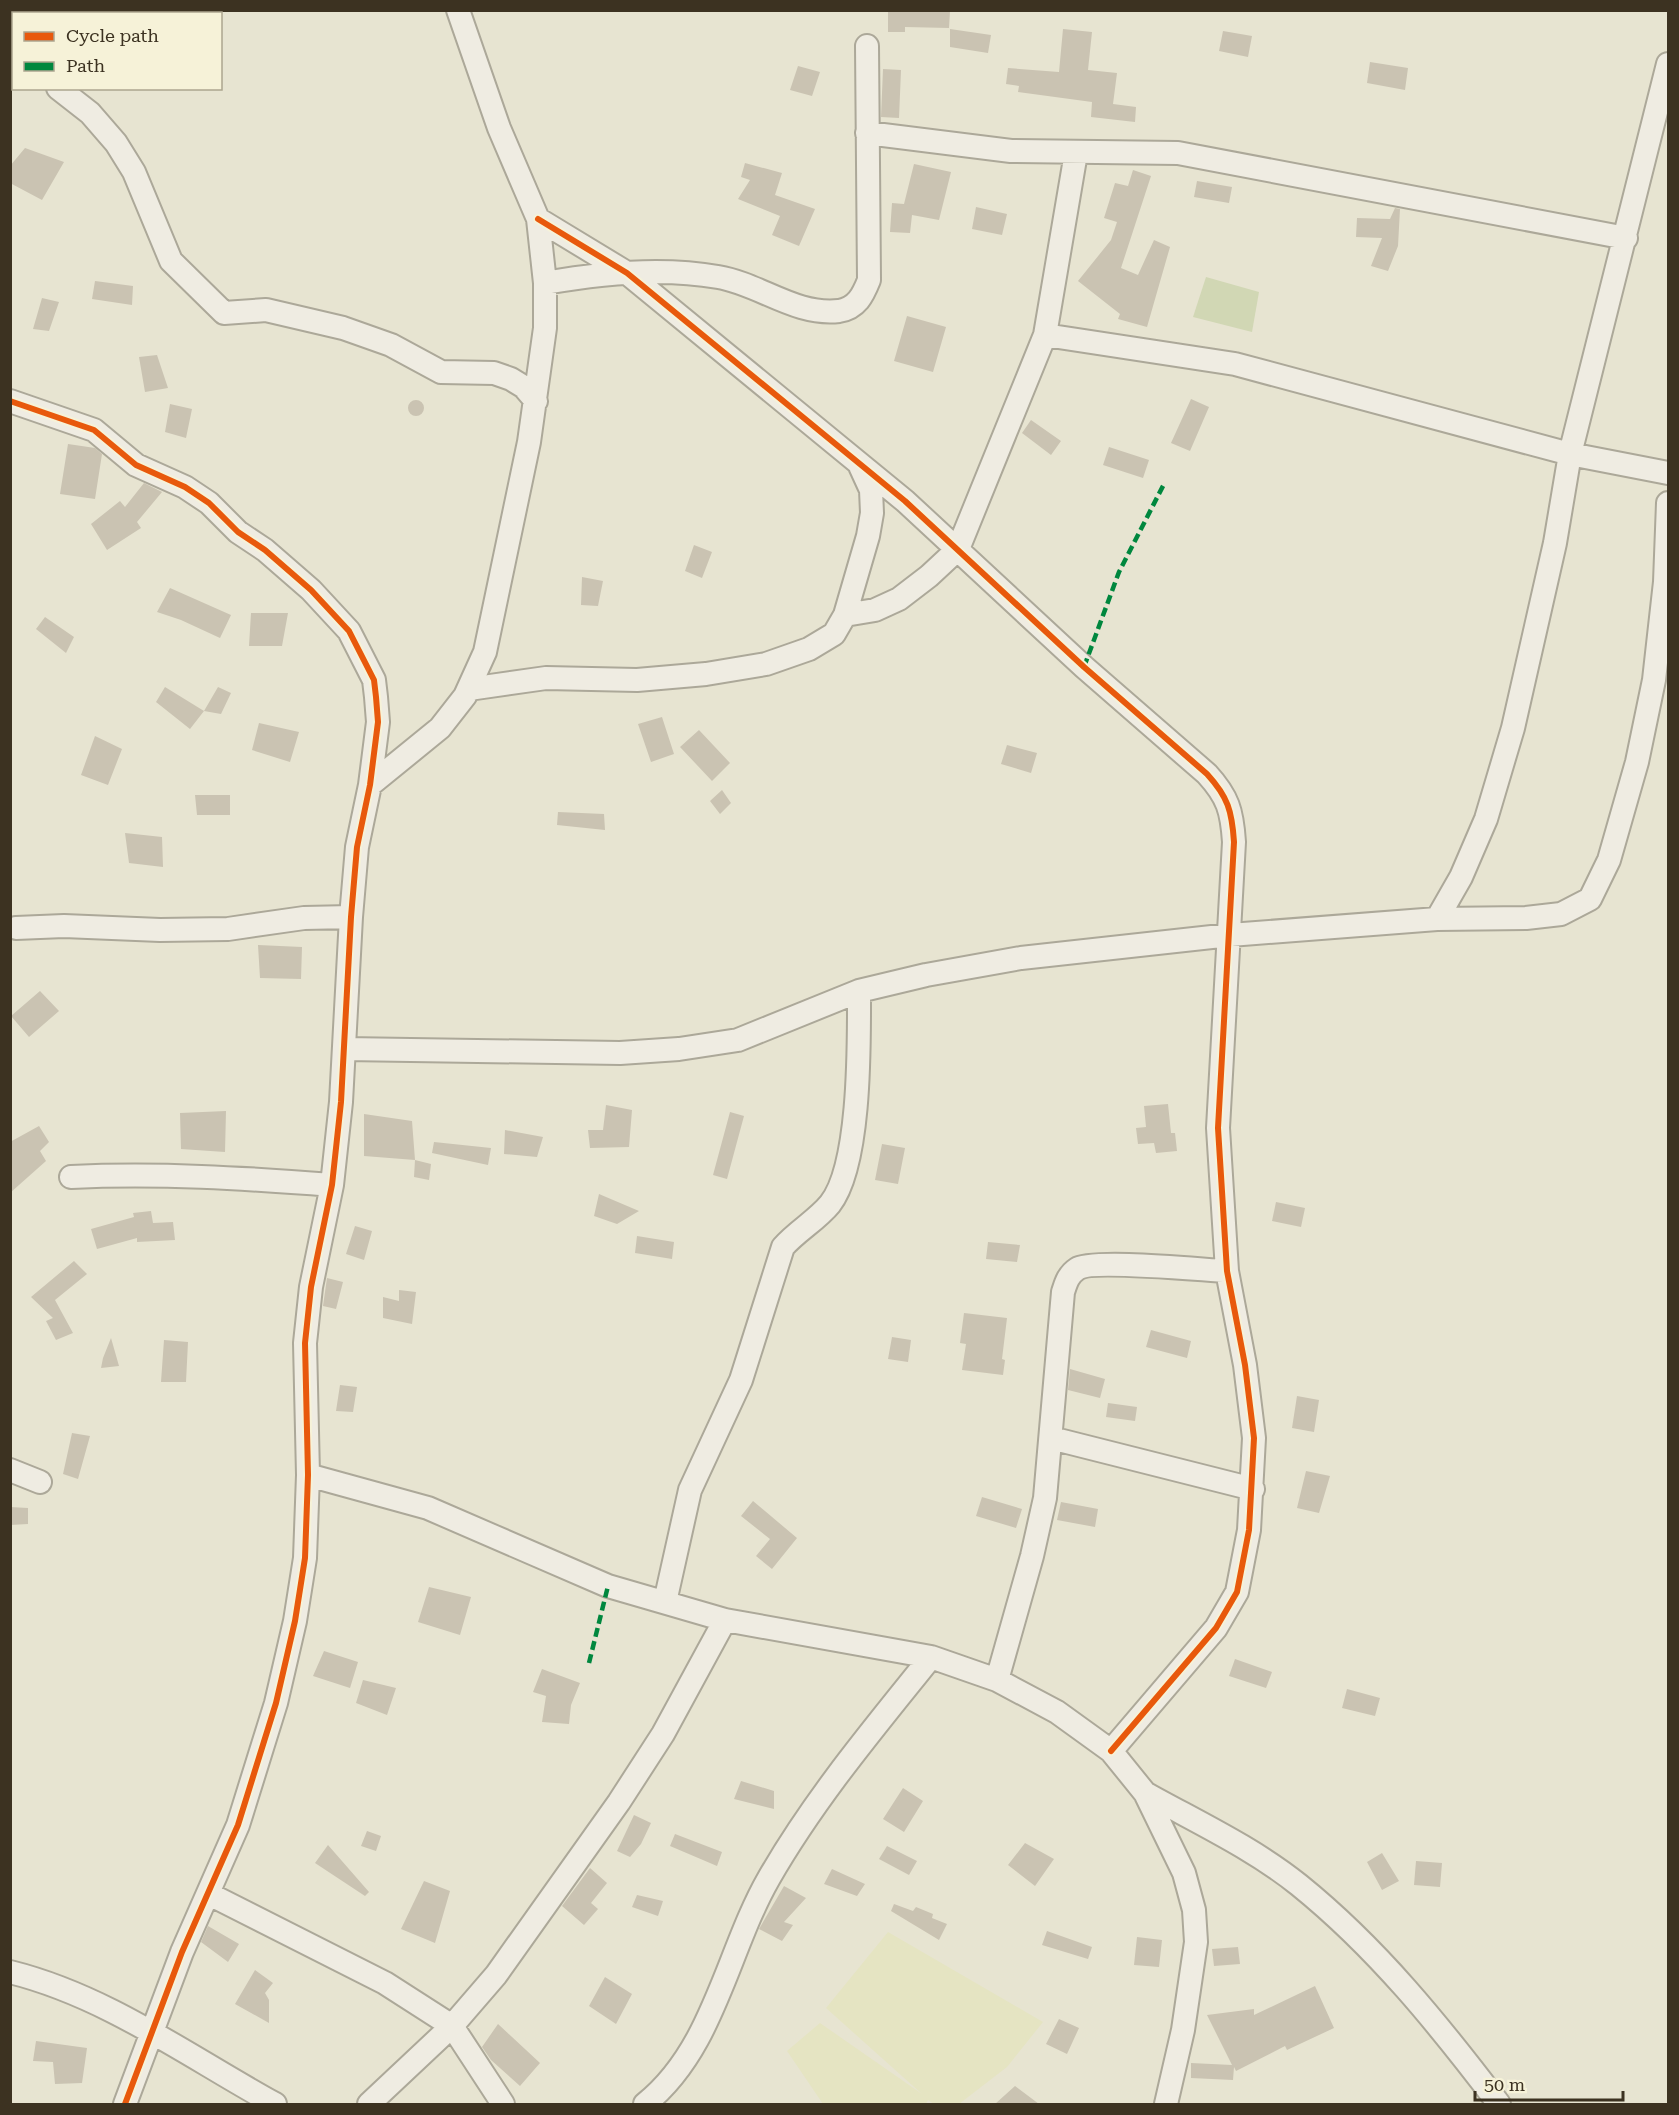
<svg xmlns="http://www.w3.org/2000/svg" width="1679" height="2115" font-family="'Roboto Serif',serif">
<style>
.farmland{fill:#e5e4c2}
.green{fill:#d1d7b4}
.building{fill:#cac3b2}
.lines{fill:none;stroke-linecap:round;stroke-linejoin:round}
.minor-casing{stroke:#aca899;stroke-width:26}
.minor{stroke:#efece2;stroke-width:22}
.quiet{stroke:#00873e;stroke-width:4.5;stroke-dasharray:9 4.5;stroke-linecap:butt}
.cycleway-casing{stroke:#f6f2d8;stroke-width:10}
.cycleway{stroke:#e8590c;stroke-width:6}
</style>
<rect width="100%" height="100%" fill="#e7e4d1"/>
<path class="farmland" d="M 888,1932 L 1043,2022 L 1007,2067 L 959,2104 L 934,2104 L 928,2100 L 926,2104 L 823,2104 L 787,2051 L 820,2023 L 922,2094 L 826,2008 Z"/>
<path class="green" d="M 1206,277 L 1259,292 L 1252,332 L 1193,317 Z"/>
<path class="building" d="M 888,10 L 950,11 L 949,28 L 905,27 L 905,32 L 888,32 Z
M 950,29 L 991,35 L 988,53 L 950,47 Z
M 1063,29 L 1092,32 L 1088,70 L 1117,73 L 1113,104 L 1136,107 L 1135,122 L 1091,117 L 1092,102 L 1018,92 L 1019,86 L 1006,84 L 1008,68 L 1059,72 Z
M 1223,31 L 1252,36 L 1248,57 L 1219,51 Z
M 1370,62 L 1408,68 L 1405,90 L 1367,83 Z
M 798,66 L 820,72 L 812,96 L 790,90 Z
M 883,69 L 901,70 L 899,118 L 881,117 Z
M 25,148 L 64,162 L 42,200 L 10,183 L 10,166 Z
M 745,163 L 782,173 L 775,195 L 815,209 L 799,246 L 772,235 L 780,216 L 738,199 L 750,180 L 741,177 Z
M 914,164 L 951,172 L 939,220 L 912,215 L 910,233 L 890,232 L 892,203 L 904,204 Z
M 1133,170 L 1151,176 L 1121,268 L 1138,275 L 1154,240 L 1170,247 L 1147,327 L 1118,319 L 1120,314 L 1078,281 L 1111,240 L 1117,222 L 1104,218 L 1115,183 L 1128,186 Z
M 1197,181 L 1232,187 L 1229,203 L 1194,197 Z
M 976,207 L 1007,214 L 1002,235 L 972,229 Z
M 1395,208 L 1400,209 L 1398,246 L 1388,271 L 1371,266 L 1382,238 L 1356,237 L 1357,218 L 1390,219 Z
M 95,281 L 133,286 L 132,305 L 92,299 Z
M 42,298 L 59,302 L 49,331 L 33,329 Z
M 907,316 L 946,327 L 933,372 L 894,361 Z
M 157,355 L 168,388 L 145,392 L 139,357 Z
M 1191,399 L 1209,407 L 1190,451 L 1171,443 Z
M408 408a8 8 0 1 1 16 0a8 8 0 1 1-16 0Z
M 170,404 L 192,409 L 186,438 L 165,432 Z
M 1031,420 L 1061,441 L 1051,455 L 1022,433 Z
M 68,444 L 95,448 L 102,454 L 95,499 L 60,494 Z
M 1109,447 L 1149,460 L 1143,478 L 1103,465 Z
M 144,483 L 162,492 L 137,522 L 141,528 L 107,550 L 91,524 L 120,501 L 125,507 Z
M 694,545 L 712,552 L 702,578 L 685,571 Z
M 582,577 L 603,581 L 598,606 L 581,605 Z
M 170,588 L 231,615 L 220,638 L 181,620 L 157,612 Z
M 251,613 L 288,613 L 282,646 L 249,646 Z
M 45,617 L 74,637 L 66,653 L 36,629 Z
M 165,687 L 204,711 L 190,729 L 156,702 Z
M 218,687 L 231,693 L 221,714 L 204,711 Z
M 662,717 L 674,754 L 651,762 L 638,724 Z
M 259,723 L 299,732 L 290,762 L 252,750 Z
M 699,730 L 730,763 L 712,781 L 680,747 Z
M 95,736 L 122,749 L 108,785 L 81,775 Z
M 1007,745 L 1037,753 L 1031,773 L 1001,764 Z
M 722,790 L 731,803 L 720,814 L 710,801 Z
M 195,795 L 230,795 L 230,815 L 197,815 Z
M 558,812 L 604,814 L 605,830 L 557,825 Z
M 125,833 L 162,837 L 163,867 L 129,863 Z
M 258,945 L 302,947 L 301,979 L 260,978 Z
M 40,991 L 59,1011 L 29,1037 L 11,1016 Z
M 1168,1104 L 1171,1133 L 1175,1133 L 1177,1151 L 1156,1153 L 1154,1143 L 1138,1144 L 1136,1128 L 1146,1127 L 1144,1106 Z
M 606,1105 L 632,1110 L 629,1147 L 590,1148 L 588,1130 L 603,1130 Z
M 226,1111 L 225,1152 L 181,1149 L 180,1113 Z
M 730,1112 L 744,1116 L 727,1179 L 713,1175 Z
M 364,1114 L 412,1121 L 415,1160 L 364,1156 Z
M 39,1126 L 49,1142 L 40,1151 L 46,1161 L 10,1193 L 10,1142 Z
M 505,1130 L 543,1137 L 537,1157 L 504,1154 Z
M 434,1142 L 491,1148 L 488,1165 L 432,1153 Z
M 882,1144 L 905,1148 L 898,1184 L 875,1180 Z
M 415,1160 L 431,1164 L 429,1180 L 414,1177 Z
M 599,1194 L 639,1211 L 617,1224 L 594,1216 Z
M 1276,1202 L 1305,1208 L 1301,1227 L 1272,1221 Z
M 151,1211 L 153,1223 L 173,1222 L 175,1240 L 137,1242 L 137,1238 L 97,1249 L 91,1229 L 134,1217 L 133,1213 Z
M 355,1226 L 372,1231 L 364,1260 L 346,1254 Z
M 637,1236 L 674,1242 L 672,1259 L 635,1253 Z
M 988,1242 L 1020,1245 L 1017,1262 L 986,1259 Z
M 74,1261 L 87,1274 L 55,1300 L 73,1333 L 56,1340 L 46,1321 L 53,1318 L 31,1297 Z
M 327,1278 L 343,1282 L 336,1309 L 323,1306 Z
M 399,1290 L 416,1292 L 412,1324 L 383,1318 L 383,1297 L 399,1301 Z
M 964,1313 L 1007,1318 L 1002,1359 L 1005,1360 L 1003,1375 L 962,1370 L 966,1344 L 960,1343 Z
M 1151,1330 L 1191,1341 L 1187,1358 L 1146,1347 Z
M 892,1337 L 911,1340 L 908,1362 L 888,1359 Z
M 111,1338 L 119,1366 L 101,1368 L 103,1358 Z
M 164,1340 L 188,1342 L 186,1382 L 161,1382 Z
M 1070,1369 L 1105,1379 L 1100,1398 L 1068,1390 Z
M 340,1385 L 357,1387 L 353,1412 L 336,1411 Z
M 1297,1396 L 1319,1400 L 1314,1432 L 1292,1428 Z
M 1108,1403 L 1137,1407 L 1135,1421 L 1106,1417 Z
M 72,1433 L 90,1436 L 78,1479 L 63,1474 Z
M 1306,1471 L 1330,1476 L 1319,1513 L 1297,1508 Z
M 982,1497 L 1022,1509 L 1016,1528 L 976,1516 Z
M 753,1501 L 797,1538 L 772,1569 L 756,1556 L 770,1539 L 741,1516 Z
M 1061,1502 L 1098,1509 L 1095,1527 L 1057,1520 Z
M 10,1507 L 28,1508 L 28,1524 L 10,1525 Z
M 429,1587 L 471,1597 L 460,1635 L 418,1622 Z
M 324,1651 L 358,1662 L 350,1688 L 313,1676 Z
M 1235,1659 L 1272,1672 L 1266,1688 L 1229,1676 Z
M 542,1669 L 580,1683 L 571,1705 L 569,1724 L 542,1722 L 546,1696 L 533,1692 Z
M 363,1680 L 396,1688 L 387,1715 L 356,1703 Z
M 1347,1689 L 1380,1698 L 1375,1716 L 1342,1708 Z
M 741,1781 L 774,1791 L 774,1809 L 734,1799 Z
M 903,1788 L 923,1801 L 904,1832 L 883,1819 Z
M 634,1815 L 651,1823 L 641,1844 L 630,1857 L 617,1851 Z
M 367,1831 L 381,1836 L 376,1851 L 361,1846 Z
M 675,1834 L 722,1852 L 717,1866 L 670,1846 Z
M 1025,1843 L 1054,1859 L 1035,1886 L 1008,1865 Z
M 328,1845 L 369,1892 L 365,1896 L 315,1863 Z
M 887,1846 L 917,1861 L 909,1875 L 879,1859 Z
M 1382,1853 L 1399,1881 L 1382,1890 L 1367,1862 Z
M 1416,1861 L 1442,1863 L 1440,1887 L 1414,1885 Z
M 590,1868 L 607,1883 L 591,1903 L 598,1909 L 584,1925 L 562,1906 Z
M 832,1869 L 865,1884 L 857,1896 L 824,1884 Z
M 424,1881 L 450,1891 L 435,1943 L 401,1929 Z
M 784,1886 L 806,1898 L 784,1922 L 793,1925 L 782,1941 L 759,1929 Z
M 637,1895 L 663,1901 L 658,1916 L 632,1907 Z
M 894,1904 L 913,1911 L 916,1907 L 933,1914 L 932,1918 L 947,1924 L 939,1940 L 891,1911 Z
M 208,1926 L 239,1944 L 228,1962 L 201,1942 Z
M 1047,1931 L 1092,1947 L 1088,1959 L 1042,1945 Z
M 1137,1937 L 1162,1940 L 1159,1967 L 1134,1965 Z
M 1238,1947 L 1240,1964 L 1214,1966 L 1212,1949 Z
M 255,1970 L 273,1983 L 265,1993 L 269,2000 L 269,2023 L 235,2004 Z
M 605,1977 L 632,1994 L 616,2024 L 589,2006 Z
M 1315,1986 L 1334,2028 L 1287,2050 L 1285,2046 L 1236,2071 L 1234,2067 L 1233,2080 L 1191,2078 L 1191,2063 L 1232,2065 L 1207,2015 L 1254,2009 L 1254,2015 Z
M 1059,2019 L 1079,2028 L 1067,2054 L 1046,2044 Z
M 498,2024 L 540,2063 L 520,2086 L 491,2060 L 482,2047 Z
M 36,2041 L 87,2048 L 82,2083 L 55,2084 L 53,2062 L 33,2061 Z
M 1015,2086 L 1039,2104 L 995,2104 Z"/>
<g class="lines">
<g class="minor-casing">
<path id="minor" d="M 10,48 L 14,49
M 58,88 L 90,113 L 116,143 L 134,172 L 171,261 L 224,313 L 266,310 L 343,328 L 391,345 L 441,372 L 494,373 L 511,379 L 524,387 L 536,401
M 867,133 L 1011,151 L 1178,153 L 1626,238
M 538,219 L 627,273 L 905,501 L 1084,667 L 1207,774 C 1228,797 1232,811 1234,842 L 1218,1128 L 1227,1271 L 1245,1365 L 1254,1438 L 1249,1530 L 1237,1592 L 1216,1628 L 1111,1751
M 545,283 C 600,273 662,267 718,277 C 760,284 795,316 839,311 C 857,308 863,295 869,280 L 867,46
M 1045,335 L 1235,364 L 1570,454 L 1668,473
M 10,401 L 94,430 L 136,465 L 185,487 L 209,503 L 238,532 L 265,550 L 311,590 L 349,631 L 374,680 L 376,697 L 378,722 L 370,785 L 357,847 L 351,917 L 341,1102 L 332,1185 L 311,1287 L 305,1343 L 308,1475 L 305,1558 L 295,1621 L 276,1703 L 238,1825 L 182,1952 L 125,2104
M 845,615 L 875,610 L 899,599 L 929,576 L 958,549 L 1045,335 L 1076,153
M 469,689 L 546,678 L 637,680 L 706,674 L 766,664 L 809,649 L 834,634 L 845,615 L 868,536 L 872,513 L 871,490 L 860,466
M 370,785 L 440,728 L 465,696 L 485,652 L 529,442 L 545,328 L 545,283 L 538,219 L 499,128 L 458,10
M 1437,919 L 1461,877 L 1486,819 L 1513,728 L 1555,543 L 1570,454 L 1668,64
M 16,928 L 64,926 L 160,930 L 228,929 L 304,918 L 351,917
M 345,1049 L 620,1053 L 679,1049 L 738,1040 L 859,991 L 926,975 L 1021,958 L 1230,935 L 1437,919 L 1526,918 L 1561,914 L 1590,899 L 1609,860 L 1637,762 L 1654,680 L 1665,582 L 1668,503
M 71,1177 C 158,1173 244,1178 332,1185
M 1051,1438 L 1253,1489
M 10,1470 L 40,1482
M 308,1475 L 428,1508 L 608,1586 L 725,1620 L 931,1657 L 997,1680 L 1057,1712 L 1111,1751 L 1145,1793 L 1184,1873 L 1194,1910 L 1196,1942 L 1183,2030 L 1166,2104
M 665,1602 L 690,1490 L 741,1380 L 783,1247 C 797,1231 817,1220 830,1204 C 861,1165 859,1041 859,991
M 997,1680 L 1032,1556 L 1045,1498 L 1063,1292 C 1066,1283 1068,1275 1077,1269 C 1092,1259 1203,1270 1227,1271
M 1145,1793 C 1197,1822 1253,1848 1299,1885 C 1377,1948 1439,2025 1499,2104
M 209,1894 L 385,1983 L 452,2026 L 503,2104
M 10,1972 C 107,1996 189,2057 275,2104
M 369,2104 L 452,2026 L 496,1975 L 619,1802 L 663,1734 L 725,1620
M 645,2104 C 714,2049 727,1951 769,1878 C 815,1798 874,1728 931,1657"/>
</g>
<use href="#minor" class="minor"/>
<path class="quiet" d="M 1084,667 L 1119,572 L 1164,484
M 589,1663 L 608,1586"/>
<g class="cycleway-casing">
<path id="cycleway" d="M 538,219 L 627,273 L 905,501 L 1084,667 L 1207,774 C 1228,797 1232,811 1234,842 L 1218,1128 L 1227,1271 L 1245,1365 L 1254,1438 L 1249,1530 L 1237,1592 L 1216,1628 L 1111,1751
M 10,401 L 94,430 L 136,465 L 185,487 L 209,503 L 238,532 L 265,550 L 311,590 L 349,631 L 374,680 L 376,697 L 378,722 L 370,785 L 357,847 L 351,917 L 341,1102 L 332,1185 L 311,1287 L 305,1343 L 308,1475 L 305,1558 L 295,1621 L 276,1703 L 238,1825 L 182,1952 L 125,2104"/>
</g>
<use href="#cycleway" class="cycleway"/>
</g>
<rect width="1679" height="2115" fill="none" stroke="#3c3221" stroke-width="24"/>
<rect x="12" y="12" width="210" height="78" fill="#f6f2d8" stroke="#aca58f" stroke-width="1.5"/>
<rect x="24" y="32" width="30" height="9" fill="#e8590c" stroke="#aca58f" stroke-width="1.5"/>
<text x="66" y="42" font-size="18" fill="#3c3221">Cycle path</text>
<rect x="24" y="62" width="30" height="9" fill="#00873e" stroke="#aca58f" stroke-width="1.5"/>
<text x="66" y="72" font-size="18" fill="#3c3221">Path</text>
<path d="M1475 2091v9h148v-9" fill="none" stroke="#3c3221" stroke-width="3"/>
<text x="1484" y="2091" font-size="18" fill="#3c3221" stroke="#f6f2d8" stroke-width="4.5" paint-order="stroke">50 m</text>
</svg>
